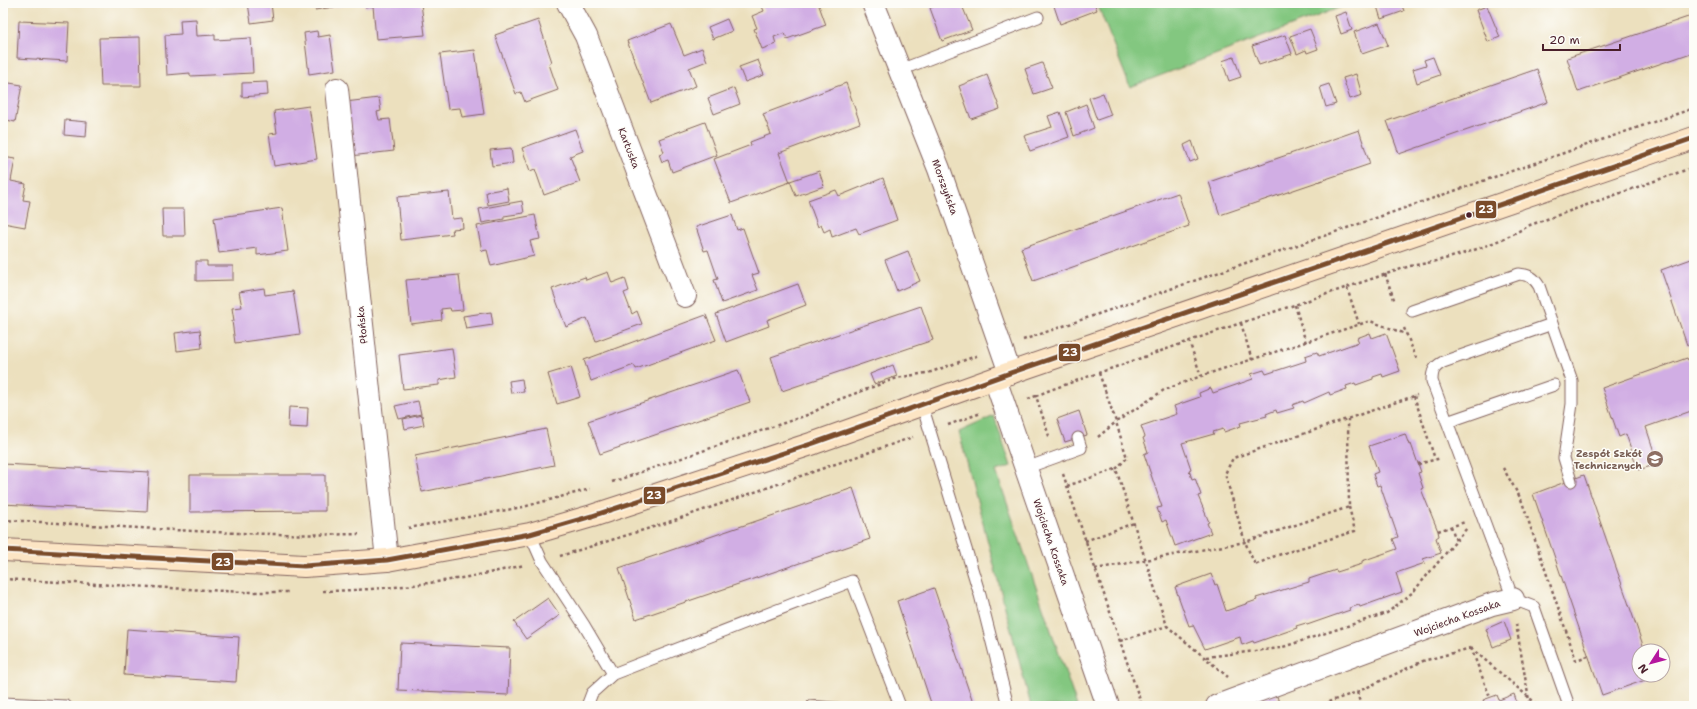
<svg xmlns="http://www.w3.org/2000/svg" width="1697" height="709" font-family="'Shantell Sans',sans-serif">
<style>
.green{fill:#83c780;stroke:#667356}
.building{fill:#d1aee4}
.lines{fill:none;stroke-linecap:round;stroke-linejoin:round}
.service-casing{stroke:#83635e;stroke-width:13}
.minor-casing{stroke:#83635e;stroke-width:24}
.secondary-casing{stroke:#83635e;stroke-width:24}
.path{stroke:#83635e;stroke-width:2.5;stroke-dasharray:3 3;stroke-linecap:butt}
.service{stroke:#fff;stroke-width:11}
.minor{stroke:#fff;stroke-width:22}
.secondary{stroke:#fce5c4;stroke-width:22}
.bus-1-casing{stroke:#fdfcf7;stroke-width:8}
.bus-1{stroke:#7a4b2a;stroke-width:5}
.bus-dot{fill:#4a1f2b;stroke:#fdfcf7;stroke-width:1.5}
.labels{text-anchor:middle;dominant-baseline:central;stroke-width:3;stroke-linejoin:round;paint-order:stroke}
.street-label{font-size:10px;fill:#4a1f2b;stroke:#fdfcf7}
.education-label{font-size:10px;font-weight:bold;fill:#785e54;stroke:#fdfcf7;text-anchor:end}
.line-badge{stroke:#fdfcf7;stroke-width:1.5}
.badge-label{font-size:11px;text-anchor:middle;font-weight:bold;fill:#fff}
</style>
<rect width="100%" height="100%" fill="#fdfcf7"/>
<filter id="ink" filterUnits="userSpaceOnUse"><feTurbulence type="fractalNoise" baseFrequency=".025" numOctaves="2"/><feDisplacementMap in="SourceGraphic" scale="8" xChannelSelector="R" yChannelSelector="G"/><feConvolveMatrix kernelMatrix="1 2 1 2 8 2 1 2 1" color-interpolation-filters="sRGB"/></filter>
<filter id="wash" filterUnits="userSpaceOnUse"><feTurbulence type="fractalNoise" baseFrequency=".012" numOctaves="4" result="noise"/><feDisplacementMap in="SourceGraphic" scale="16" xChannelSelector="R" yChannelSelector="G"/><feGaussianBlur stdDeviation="0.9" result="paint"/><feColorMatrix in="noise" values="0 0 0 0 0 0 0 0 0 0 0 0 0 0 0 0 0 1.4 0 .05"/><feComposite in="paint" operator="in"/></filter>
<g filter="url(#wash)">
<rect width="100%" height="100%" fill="#ece0be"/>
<path class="green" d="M 1097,3 L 1352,3 L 1130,87 Z
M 994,416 L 1011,466 L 996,471 L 1077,706 L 1031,706 L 959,432 Z"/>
<g id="blocks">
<path class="building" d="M 248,3 L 271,3 L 273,20 L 251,23 Z
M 320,3 L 345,3 L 346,5 L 315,10 L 314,4 Z
M 365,3 L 421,3 L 425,35 L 376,39 L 373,6 L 365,7 Z
M 764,3 L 818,3 L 826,25 L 787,39 L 785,33 L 774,37 L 776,44 L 762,49 L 754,29 L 757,28 L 752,16 L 764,11 L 761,4 Z
M 944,3 L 961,3 L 972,30 L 942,41 L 930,8 Z
M 1053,3 L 1094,3 L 1097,10 L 1060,24 Z
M 1376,3 L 1401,3 L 1404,11 L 1381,19 Z
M 1487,6 L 1500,37 L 1488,42 L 1476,10 Z
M 1346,12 L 1352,30 L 1341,34 L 1335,16 Z
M 1694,15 L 1694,52 L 1578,92 L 1567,58 Z
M 196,19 L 197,36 L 215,35 L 215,40 L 251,38 L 253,73 L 190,76 L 190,73 L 167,75 L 165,35 L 181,34 L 180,20 Z
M 727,19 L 732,31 L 713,39 L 708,27 Z
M 538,20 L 552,62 L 549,64 L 558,90 L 525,102 L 521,92 L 516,94 L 495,35 Z
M 19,21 L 69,23 L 67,61 L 17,58 Z
M 1379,23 L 1388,45 L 1362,54 L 1354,32 Z
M 671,24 L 684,55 L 702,48 L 707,61 L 689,68 L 696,86 L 651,103 L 627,41 Z
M 1310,29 L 1318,49 L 1307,53 L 1306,50 L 1297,54 L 1290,36 Z
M 317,31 L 318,37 L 330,35 L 335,70 L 309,74 L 304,33 Z
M 1285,35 L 1292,54 L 1259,65 L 1252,46 Z
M 140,37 L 141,86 L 101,86 L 99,38 Z
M 475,50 L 484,114 L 462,117 L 460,108 L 448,109 L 440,54 Z
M 1234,57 L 1241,77 L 1229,81 L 1222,61 Z
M 1433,57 L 1440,75 L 1417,83 L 1413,69 L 1426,65 L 1424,60 Z
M 758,60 L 764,75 L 745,82 L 739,67 Z
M 1042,63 L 1052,88 L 1034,94 L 1025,69 Z
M 1537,69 L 1548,102 L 1399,154 L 1387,121 Z
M 1356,74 L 1362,95 L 1350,99 L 1343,78 Z
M 987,75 L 1000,109 L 971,119 L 959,86 Z
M 3,82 L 22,85 L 15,122 L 3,119 Z
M 267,82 L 268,95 L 242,97 L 242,83 Z
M 846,83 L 860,123 L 779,153 L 790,182 L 731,203 L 714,159 L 751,145 L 750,142 L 771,134 L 763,114 Z
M 1329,84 L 1336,104 L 1326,107 L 1320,87 Z
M 734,88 L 740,104 L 714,114 L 708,98 Z
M 1103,93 L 1111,115 L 1097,120 L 1089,98 Z
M 379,98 L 381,111 L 377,112 L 379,120 L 390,119 L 394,151 L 350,156 L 345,102 Z
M 1086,104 L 1094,128 L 1074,136 L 1066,112 Z
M 309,106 L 317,159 L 274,166 L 269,134 L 277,133 L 274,111 Z
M 1060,112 L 1069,137 L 1030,151 L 1024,136 L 1052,127 L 1048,116 Z
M 65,120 L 87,122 L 86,137 L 64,135 Z
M 705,122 L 717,155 L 672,172 L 668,160 L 662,162 L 659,154 L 664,152 L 659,139 Z
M 575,129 L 583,151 L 570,156 L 580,182 L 544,195 L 535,169 L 530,171 L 522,148 Z
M 1359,130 L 1370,164 L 1220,215 L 1209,182 Z
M 1192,141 L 1198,159 L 1190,162 L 1184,145 Z
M 511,148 L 513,163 L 492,166 L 490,150 Z
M 3,157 L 15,159 L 11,181 L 26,184 L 23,200 L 30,201 L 25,227 L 3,223 Z
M 819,171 L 824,186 L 796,196 L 790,181 Z
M 883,178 L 897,220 L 859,234 L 856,228 L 832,237 L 830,229 L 824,232 L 821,225 L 818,227 L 808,200 L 836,190 L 839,196 Z
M 507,188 L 509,201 L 488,205 L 486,192 Z
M 449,192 L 452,219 L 462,218 L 463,228 L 452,229 L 453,234 L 401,240 L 397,197 Z
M 1178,193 L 1189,226 L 1033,281 L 1021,248 Z
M 522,201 L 524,213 L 504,216 L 504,219 L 482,223 L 479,209 Z
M 282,208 L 288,251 L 257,255 L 257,248 L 219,253 L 214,218 Z
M 162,209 L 184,209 L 185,236 L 163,236 Z
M 535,215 L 540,239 L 530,241 L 534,256 L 491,266 L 487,250 L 482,251 L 477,226 Z
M 732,215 L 737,230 L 743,228 L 759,273 L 752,275 L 758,290 L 722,303 L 714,280 L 718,279 L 708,250 L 704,251 L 696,227 Z
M 908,251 L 920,281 L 897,291 L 885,260 Z
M 1694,258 L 1694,342 L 1687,345 L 1661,270 Z
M 196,261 L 207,261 L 207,266 L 233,266 L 233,280 L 196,281 Z
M 608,272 L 612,283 L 625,278 L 629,291 L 624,293 L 632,314 L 637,311 L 642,324 L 596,341 L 587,318 L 566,327 L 552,289 L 585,277 L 586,280 Z
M 459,275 L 463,310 L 451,311 L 450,308 L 441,309 L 442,320 L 411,324 L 406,280 Z
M 798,284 L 806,305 L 767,320 L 769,326 L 726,342 L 716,314 Z
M 264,288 L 265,295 L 293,291 L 300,334 L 235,343 L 232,321 L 234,321 L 232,308 L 242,307 L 239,292 Z
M 921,306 L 933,340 L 782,391 L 771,357 Z
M 491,312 L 493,325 L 466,329 L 463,316 Z
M 706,315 L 716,340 L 636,369 L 634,365 L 591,381 L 584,360 Z
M 200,330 L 202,348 L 177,351 L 175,333 Z
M 1370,333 L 1372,338 L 1386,333 L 1400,371 L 1383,377 L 1382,374 L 1373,377 L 1373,379 L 1356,385 L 1355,383 L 1346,386 L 1347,389 L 1330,395 L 1329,392 L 1304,403 L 1303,401 L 1292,405 L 1294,408 L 1277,413 L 1276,410 L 1266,414 L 1267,416 L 1240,423 L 1241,426 L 1224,432 L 1223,429 L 1213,432 L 1214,434 L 1182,443 L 1191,469 L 1189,470 L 1192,479 L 1195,478 L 1201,495 L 1198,496 L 1209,522 L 1207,523 L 1211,533 L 1175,546 L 1166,520 L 1162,522 L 1157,508 L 1162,507 L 1144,454 L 1148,452 L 1143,438 L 1145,437 L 1141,426 L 1177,414 L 1174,406 L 1200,397 L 1199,393 L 1211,388 L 1213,393 L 1253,379 L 1251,374 L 1264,370 L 1266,374 L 1306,361 L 1305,356 L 1317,352 L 1319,356 L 1359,342 L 1357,338 Z
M 452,348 L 456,377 L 439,380 L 439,385 L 403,389 L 399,355 Z
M 1687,358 L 1688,360 L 1694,358 L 1694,410 L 1646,427 L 1658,464 L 1638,470 L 1626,434 L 1619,437 L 1602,388 Z
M 893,365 L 897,376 L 874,384 L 870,374 Z
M 571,367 L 580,397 L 557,404 L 548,374 Z
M 738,370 L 750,402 L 600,454 L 588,421 Z
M 522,379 L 524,392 L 511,393 L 509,381 Z
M 418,401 L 421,414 L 399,419 L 395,406 Z
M 289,407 L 308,408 L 307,428 L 288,427 Z
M 1079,411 L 1087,435 L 1065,442 L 1057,419 Z
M 422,415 L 424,425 L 405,429 L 403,419 Z
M 546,429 L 554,465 L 422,492 L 415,456 Z
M 1405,434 L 1409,445 L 1411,444 L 1421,472 L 1418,473 L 1423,488 L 1421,489 L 1438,531 L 1439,536 L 1436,538 L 1441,553 L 1423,559 L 1425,563 L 1396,573 L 1402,592 L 1360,607 L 1359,605 L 1349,608 L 1350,610 L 1307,625 L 1306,623 L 1296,626 L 1297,628 L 1254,643 L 1253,641 L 1242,645 L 1240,637 L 1205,649 L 1193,625 L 1189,626 L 1175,587 L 1211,574 L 1215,585 L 1217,584 L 1226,611 L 1257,600 L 1256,598 L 1309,582 L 1309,579 L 1336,570 L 1337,572 L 1362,564 L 1362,561 L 1397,549 L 1393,539 L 1398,537 L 1380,485 L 1377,486 L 1373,474 L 1378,472 L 1369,446 Z
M 3,464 L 149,472 L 147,512 L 3,504 Z
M 190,475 L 325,475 L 325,511 L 190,512 Z
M 1584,475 L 1645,651 L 1639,651 L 1639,675 L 1653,675 L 1654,677 L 1602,695 L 1533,494 Z
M 853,488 L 870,539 L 636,619 L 619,568 Z
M 934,588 L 974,706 L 932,706 L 897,601 Z
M 548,598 L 560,615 L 526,639 L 514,622 Z
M 1504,621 L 1511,640 L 1493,647 L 1486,629 Z
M 127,629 L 239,637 L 236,682 L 124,675 Z
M 400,643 L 510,648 L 508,695 L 398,690 Z
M 1276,693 L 1280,706 L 1260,706 L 1257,700 Z
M 1514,694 L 1518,706 L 1481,706 L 1485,705 L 1483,700 L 1497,695 L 1499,700 Z
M 808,700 L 847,703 L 847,706 L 807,706 Z"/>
</g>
</g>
<g filter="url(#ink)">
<use href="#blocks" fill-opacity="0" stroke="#83635e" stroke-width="1"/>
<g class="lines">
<g class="service-casing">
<path id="service" d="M 900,70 L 1038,17
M 1412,311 L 1519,274 C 1530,275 1534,278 1539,286 L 1572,381 L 1572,404 L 1564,458 L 1571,481
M 1552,324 L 1443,362 C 1434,367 1432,371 1432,381 L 1513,599 L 1534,607 L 1569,706
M 922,405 L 980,595 L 1008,706
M 1447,422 L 1554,385
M 1026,468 L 1081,448 L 1078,438
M 530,534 L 542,561 L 584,625 L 613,674
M 3,703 L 66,706
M 587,706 L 592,693 L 613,674 L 852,581 L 900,706"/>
</g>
<g class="minor-casing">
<path id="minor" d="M 568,3 L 586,36 L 685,296
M 873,3 L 939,169 L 1010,373
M 337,89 L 387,560
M 995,379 L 1108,706
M 1217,706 L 1492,604 L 1513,599"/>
</g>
<g class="secondary-casing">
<path id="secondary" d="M 3,550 L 304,566 L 387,560 L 530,534 L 592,516 L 814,443 L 1010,373 L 1694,138"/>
</g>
<path class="path" d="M 1385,274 L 1395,302
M 1347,288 L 1359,324
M 1295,305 L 1306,343
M 1241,323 L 1252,360
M 1404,328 L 1417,360
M 1023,340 L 1694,108
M 1189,341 L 1201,376
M 1099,373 L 1116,422 L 1127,458 L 1116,469
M 1036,396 L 1050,390 L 1235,325 L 1410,266 C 1450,260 1495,245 1530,225 L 1694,167
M 1414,396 L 1435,459
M 1028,399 L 1036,396 L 1050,439
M 948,425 L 981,413
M 1098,437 L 1116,422 L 1164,390 L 1201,376 L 1370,321 L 1406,334
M 1418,464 L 1441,458
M 1503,468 L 1521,499 L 1576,660 L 1588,656
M 1063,474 L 1142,706
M 612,482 L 810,414 L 832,402 L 897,378 L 931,372 L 979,355
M 1067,486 L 1116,469 L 1167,626 L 1228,677
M 1349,507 L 1355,531 L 1275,556 L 1255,565 L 1245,542 L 1225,474 L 1233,458 L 1417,395
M 3,520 C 122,526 241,537 359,534
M 1451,526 L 1456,541
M 408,528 L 523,507 L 590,489
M 1438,531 L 1465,522
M 1085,541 L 1134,523
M 560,556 L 666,523 L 913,437
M 1095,569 L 1245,542 L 1349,507 L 1348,419
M 3,579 L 243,592 L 290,592
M 323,591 C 390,590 459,581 524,565
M 1516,624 L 1530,706
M 1120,641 L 1167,626
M 1471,648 L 1539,706
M 1471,648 L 1490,697
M 1206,657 L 1280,648 L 1387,613 L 1413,592 L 1467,528
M 1357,692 L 1361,706
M 1317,706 L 1357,692 L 1423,661 L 1471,648"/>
<use href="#service" class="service"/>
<use href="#minor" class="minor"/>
<use href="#secondary" class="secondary"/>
<g class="bus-1-casing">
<path id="bus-1" d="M 3,550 L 304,566 L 387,560 L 530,534 L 592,516 L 814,443 L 1010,373 L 1694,138"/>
</g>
<use href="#bus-1" class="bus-1"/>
</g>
</g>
<defs>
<g id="school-disc" transform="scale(0.9)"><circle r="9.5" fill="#8d6e63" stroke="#fdfcf7"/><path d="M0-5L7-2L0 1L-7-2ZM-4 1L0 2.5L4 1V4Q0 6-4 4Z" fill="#fff"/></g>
</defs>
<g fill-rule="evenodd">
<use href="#school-disc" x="1655" y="459"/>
</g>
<circle class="bus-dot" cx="1469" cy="215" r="3.5"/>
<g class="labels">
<g class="street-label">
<text transform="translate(629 148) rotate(69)">Kartuska</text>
<text transform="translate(945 187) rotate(70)">Morszyńska</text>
<text transform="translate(362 325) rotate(-96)">Płońska</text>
<text transform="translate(1051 542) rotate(71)">Wojciecha Kossaka</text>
<text transform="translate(1457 618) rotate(-20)">Wojciecha Kossaka</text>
</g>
<g class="education-label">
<text x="1642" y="453">Zespół Szkół<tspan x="1642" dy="12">Technicznych</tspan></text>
</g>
</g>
<g class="line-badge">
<rect x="1475" y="200" width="22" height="19" rx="4" fill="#7a4b2a"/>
<rect x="1058" y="343" width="23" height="19" rx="4" fill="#7a4b2a"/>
<rect x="643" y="486" width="23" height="19" rx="4" fill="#7a4b2a"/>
<rect x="211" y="552" width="23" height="19" rx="4" fill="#7a4b2a"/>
</g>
<g class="badge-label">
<text x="1486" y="213">23</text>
<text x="1070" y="356">23</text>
<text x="654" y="499">23</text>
<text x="223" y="566">23</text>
</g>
<rect width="1697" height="709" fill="none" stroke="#fdfcf7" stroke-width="16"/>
<g transform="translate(1651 663) rotate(234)"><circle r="19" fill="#fdfcf7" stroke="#b5a4a5"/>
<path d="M0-3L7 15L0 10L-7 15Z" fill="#b5179e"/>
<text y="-6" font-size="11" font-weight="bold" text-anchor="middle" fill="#4a1f2b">N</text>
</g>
<path d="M1543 44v6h77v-6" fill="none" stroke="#4a1f2b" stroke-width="2"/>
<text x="1549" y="44" font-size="12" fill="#4a1f2b" stroke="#fdfcf7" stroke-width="3" paint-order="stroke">20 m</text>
</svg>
